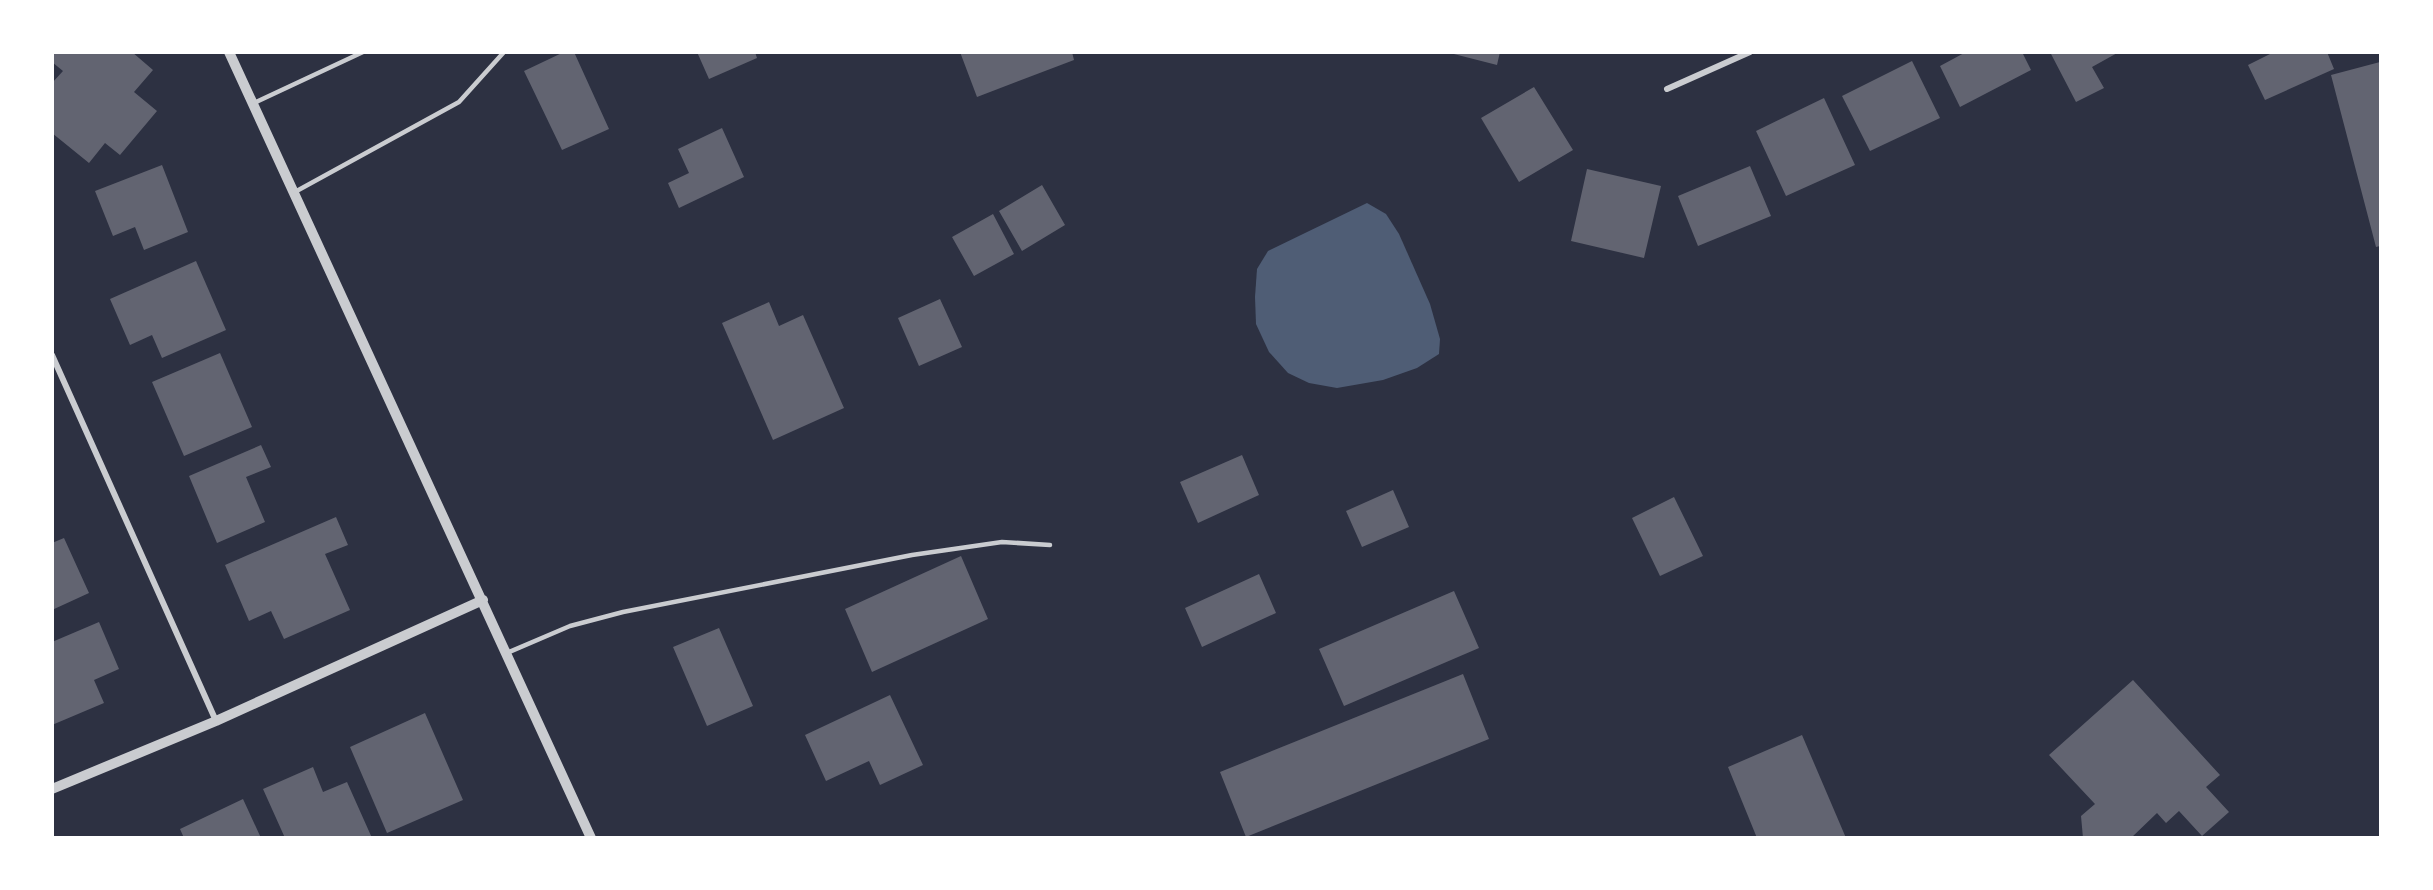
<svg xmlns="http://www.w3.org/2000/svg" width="2433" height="890" font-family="'Times New Roman',serif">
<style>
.water{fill:#4f5d75}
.building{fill:#626471}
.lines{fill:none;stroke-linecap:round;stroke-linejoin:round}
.service{stroke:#caccd0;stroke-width:4.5}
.minor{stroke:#caccd0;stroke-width:6}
.tertiary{stroke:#caccd0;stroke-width:10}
</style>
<rect width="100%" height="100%" fill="#2d3142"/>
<path class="water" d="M 1367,203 L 1386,214 L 1399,234 L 1430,304 L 1440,339 L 1439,354 L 1417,368 L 1383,380 L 1337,388 L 1309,383 L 1288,373 L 1269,352 L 1256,324 L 1255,297 L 1257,269 L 1268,251 Z"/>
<path class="building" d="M 52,52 L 132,52 L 153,70 L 134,92 L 157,111 L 120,155 L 105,143 L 89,163 L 52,133 L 52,83 L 63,71 L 52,62 Z
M 564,52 L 574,52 L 609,129 L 562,150 L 524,71 Z
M 697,52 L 755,52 L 757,58 L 709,79 Z
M 960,52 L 1072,52 L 1074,60 L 977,97 Z
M 1446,52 L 1500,52 L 1497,65 Z
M 1966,52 L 2022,52 L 2031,70 L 1960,107 L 1940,66 Z
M 2050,52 L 2119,52 L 2092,67 L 2104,88 L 2076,102 Z
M 2274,52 L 2327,52 L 2334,69 L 2265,100 L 2248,65 Z
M 1912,61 L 1940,118 L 1870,151 L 1842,96 Z
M 2380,62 L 2380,246 L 2376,247 L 2331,75 Z
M 1534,87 L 1573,150 L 1519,182 L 1481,118 Z
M 1824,98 L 1855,165 L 1786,196 L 1756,131 Z
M 722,128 L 744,177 L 679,208 L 668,183 L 689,173 L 678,149 Z
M 162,165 L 188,232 L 144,250 L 135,227 L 113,236 L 95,191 Z
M 1750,166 L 1771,216 L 1698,246 L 1678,196 Z
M 1587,169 L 1661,186 L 1644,258 L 1571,241 Z
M 1042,185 L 1065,225 L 1022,251 L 999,211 Z
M 993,214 L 1014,254 L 974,276 L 952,237 Z
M 196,261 L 226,330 L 162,358 L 152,335 L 130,345 L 110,299 Z
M 940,299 L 962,347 L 919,366 L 898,318 Z
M 769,302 L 779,326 L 803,315 L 844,408 L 773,440 L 722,323 Z
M 220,353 L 252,427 L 184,456 L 152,382 Z
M 261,445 L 271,467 L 246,477 L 265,522 L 217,543 L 189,476 Z
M 1242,455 L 1259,495 L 1198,523 L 1180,482 Z
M 1393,490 L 1409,527 L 1362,547 L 1346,511 Z
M 1674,497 L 1703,556 L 1660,576 L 1632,518 Z
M 336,517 L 348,545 L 325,554 L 350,610 L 284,639 L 271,611 L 249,621 L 225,565 Z
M 64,538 L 89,593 L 52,610 L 52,543 Z
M 961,556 L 988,619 L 872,672 L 845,609 Z
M 1259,574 L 1276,613 L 1202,647 L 1185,608 Z
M 1454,591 L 1479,648 L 1344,706 L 1319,649 Z
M 99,622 L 119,669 L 94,680 L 104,703 L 52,725 L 52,642 Z
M 719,628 L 753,706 L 707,726 L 673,647 Z
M 1463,674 L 1489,739 L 1246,837 L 1220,772 Z
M 2133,680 L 2220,775 L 2206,787 L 2229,812 L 2202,836 L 2179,811 L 2166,823 L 2157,813 L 2131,838 L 2083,838 L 2081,816 L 2095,804 L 2049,755 Z
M 890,695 L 923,765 L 880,785 L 869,761 L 826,781 L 805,735 Z
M 425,713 L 463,800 L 387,833 L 350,747 Z
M 1802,735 L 1846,838 L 1757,838 L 1728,767 Z
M 313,767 L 323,792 L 347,782 L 372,838 L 285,838 L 263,789 Z
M 243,799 L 261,838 L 184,838 L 180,829 Z"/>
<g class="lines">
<path class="service" d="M 254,103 L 363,52
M 293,193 L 459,102 L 504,52
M 507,653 L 570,626 L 623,612 L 912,555 L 1002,542 L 1050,545"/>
<path class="minor" d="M 1667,89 L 1750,52
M 52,355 L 216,721"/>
<path class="tertiary" d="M 229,52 L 591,838
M 52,789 L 216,721 L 483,600"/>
</g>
<rect width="2433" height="890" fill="none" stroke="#ffffff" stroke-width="108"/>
</svg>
